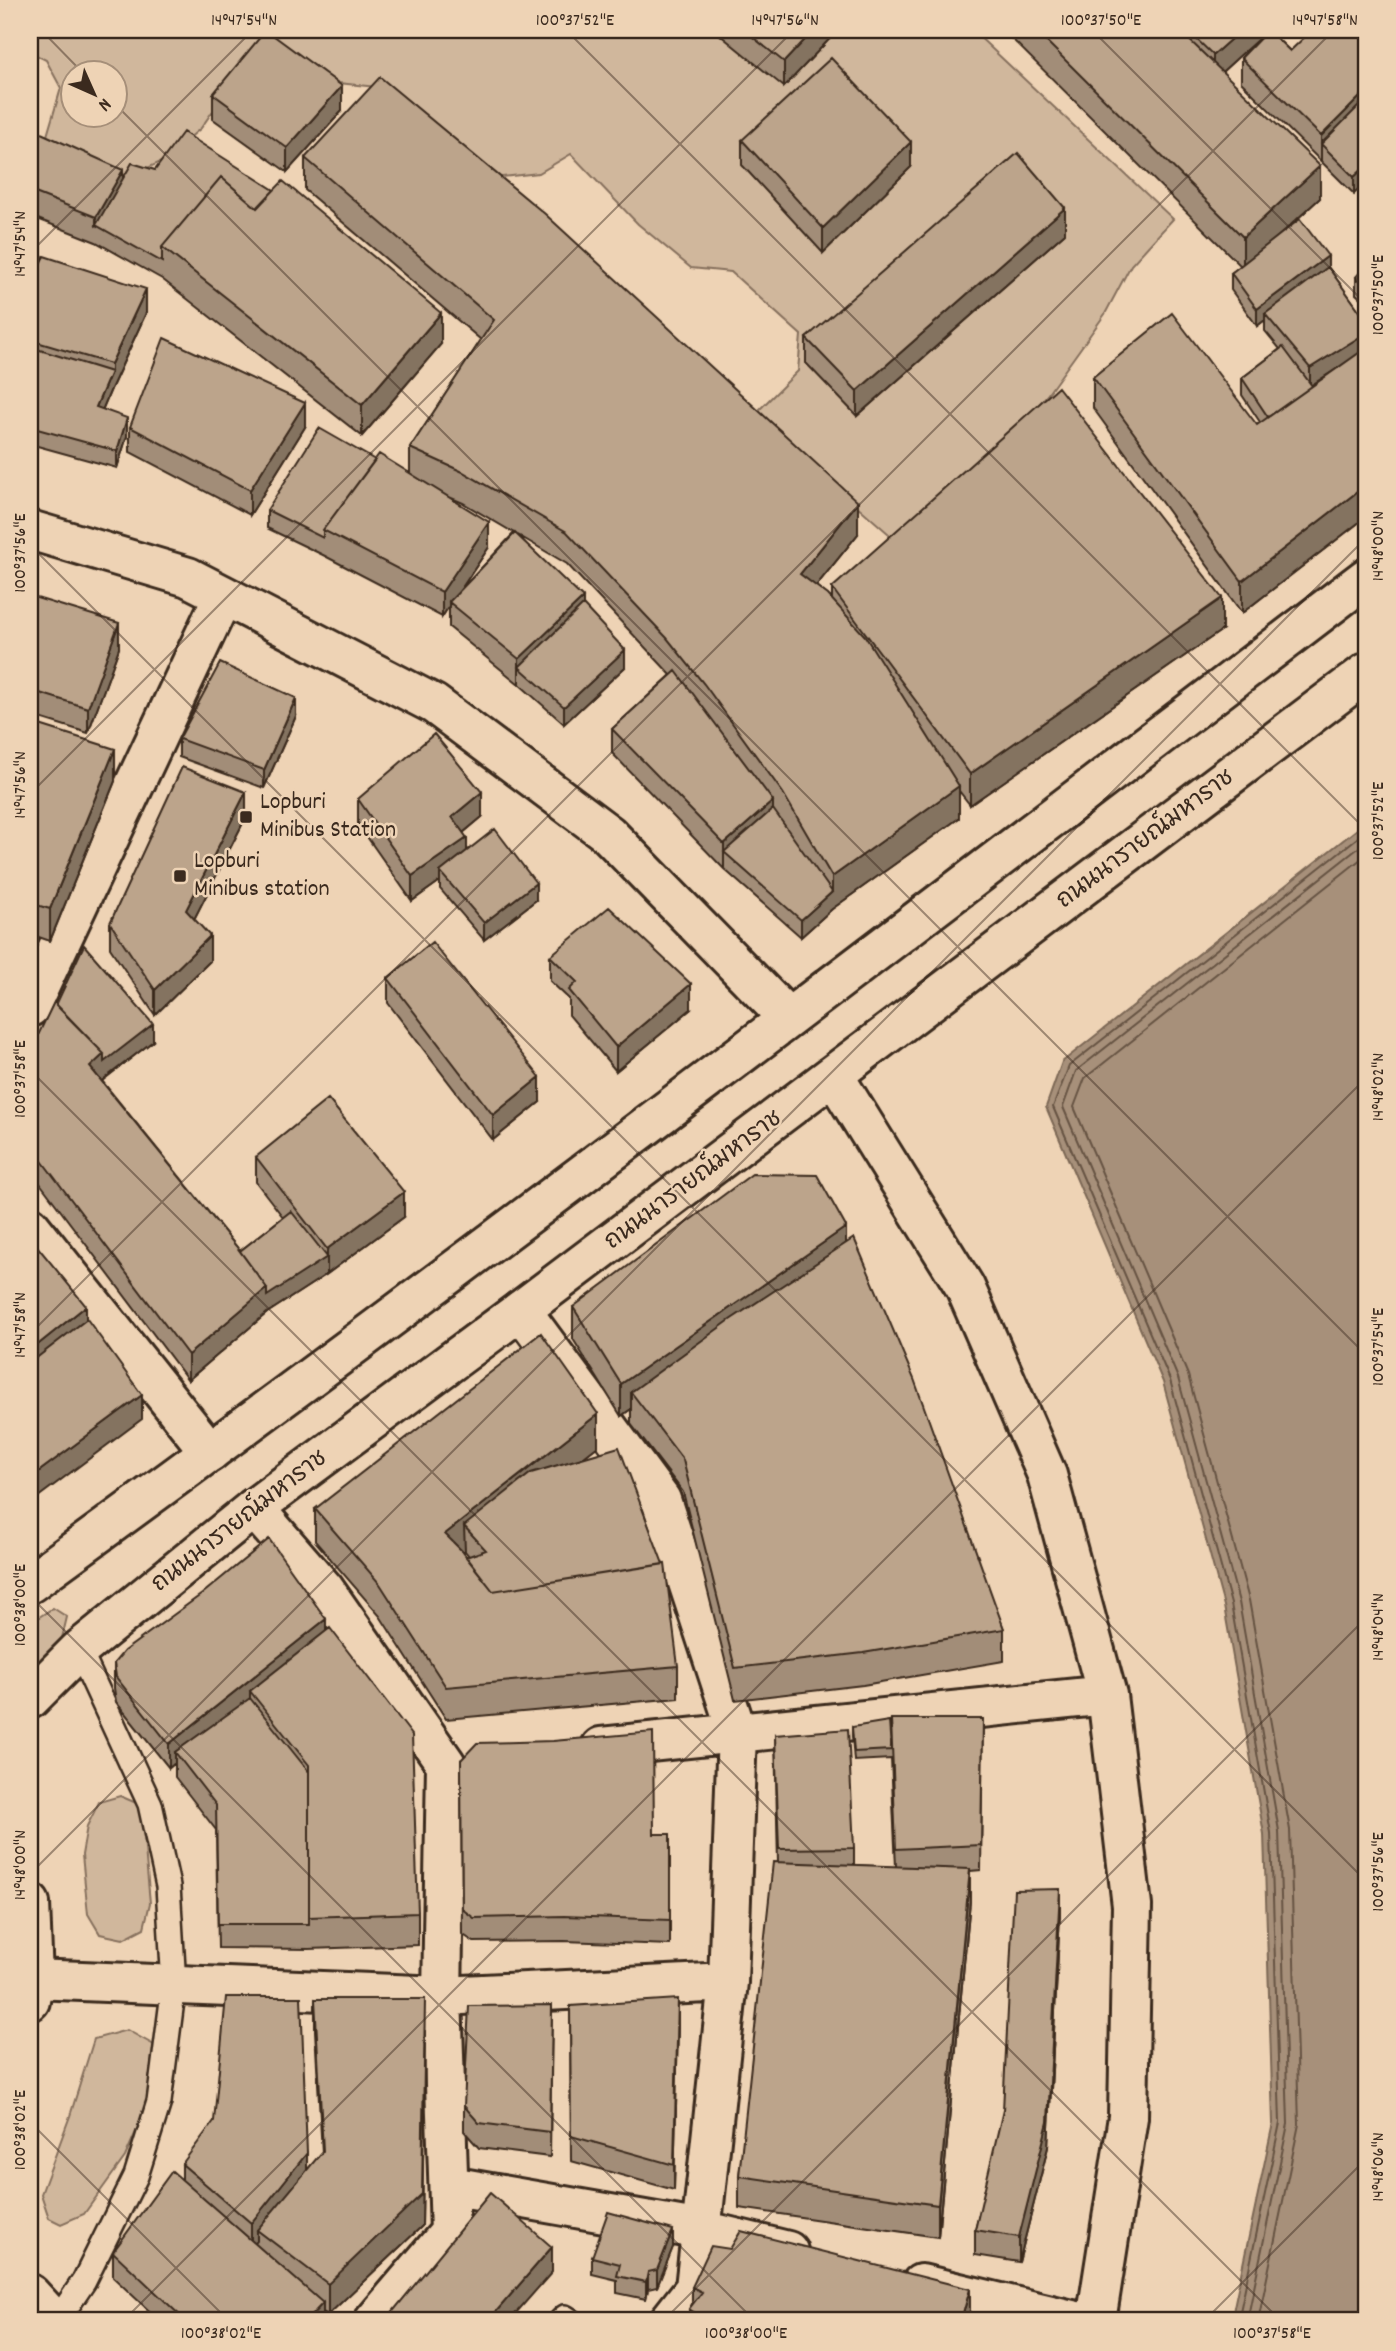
<svg xmlns="http://www.w3.org/2000/svg" width="1396" height="2351" font-family="Dekko,'Playpen Sans Thai',sans-serif">
<style>
.green{fill:#d0b79c;stroke:#86705d;stroke-width:2;fill-rule:evenodd}
.water{fill:#a7907a;stroke:#7c6755;stroke-width:2}
.lines{fill:none;stroke-linecap:round;stroke-linejoin:round}
.shore{stroke:#665343;stroke-width:2}
.service-casing{stroke:#3b2a1e;stroke-width:28}
.minor-casing{stroke:#3b2a1e;stroke-width:44}
.secondary-casing{stroke:#3b2a1e;stroke-width:44}
.primary-casing{stroke:#3b2a1e;stroke-width:44}
.service{stroke:#eed3b5;stroke-width:23}
.minor{stroke:#eed3b5;stroke-width:38}
.secondary{stroke:#eed3b5;stroke-width:38}
.primary{stroke:#eed3b5;stroke-width:38}
.wall{fill:#a28d78;stroke:#3b2a1e;stroke-width:2;fill-rule:evenodd}
.shaded-wall{fill:#847361;stroke:#3b2a1e;stroke-width:2}
.building{fill:#bca48b;stroke:#3b2a1e;stroke-width:2}
.ticks{fill:none;stroke:#3b2a1e;stroke-width:2;stroke-opacity:0.45}
.poi-dot{fill:#3b2a1e;stroke:#eed3b5;stroke-width:2.5}
.labels{text-anchor:middle;dominant-baseline:central;stroke-width:5;stroke-linejoin:round;paint-order:stroke}
.poi-label{font-size:24px;fill:#3b2a1e;stroke:#eed3b5;text-anchor:start}
.street-label{font-size:24px;fill:#3b2a1e;stroke:#eed3b5}
.neatline{fill:none;stroke:#3b2a1e;stroke-width:2.5}
.ticks-label{font-size:18px;text-anchor:middle;fill:#3b2a1e}
</style>
<rect width="100%" height="100%" fill="#eed3b5"/>
<filter id="ink" filterUnits="userSpaceOnUse"><feTurbulence type="fractalNoise" baseFrequency=".0143" numOctaves="2"/><feDisplacementMap in="SourceGraphic" scale="14" xChannelSelector="R" yChannelSelector="G"/><feConvolveMatrix kernelMatrix="1 2 1 2 8 2 1 2 1" color-interpolation-filters="sRGB"/></filter>
<g filter="url(#ink)">
<path class="green" d="M 30,30 L 972,30 L 1173,219 L 1131,265 L 1105,314 L 1047,395 L 1014,435 L 898,542 L 754,415 L 798,371 L 801,335 L 731,272 L 691,268 L 638,224 L 571,154 L 539,173 L 493,178 L 377,87 L 328,82 L 250,57 L 201,128 L 161,162 L 112,184 L 44,146 L 61,88 L 46,60 L 30,52 ZM 74,74 L 116,74 L 116,116 L 74,116 Z
M 53,1608 L 67,1617 L 62,1638 L 30,1673 L 30,1623 Z
M 120,1796 L 141,1805 L 150,1903 L 144,1928 L 123,1939 L 100,1934 L 88,1914 L 82,1855 L 87,1826 L 99,1802 Z
M 127,2030 L 154,2045 L 155,2088 L 125,2157 L 84,2214 L 61,2224 L 49,2218 L 41,2194 L 70,2116 L 94,2039 Z"/>
<path class="water" d="M 1366,822 L 1366,2321 L 1231,2321 L 1273,2123 L 1264,1834 L 1224,1606 L 1163,1382 L 1046,1107 L 1062,1062 Z"/>
<g class="lines">
<path class="shore" d="M 1238,2321 L 1280,2123 L 1271,1833 L 1231,1604 L 1170,1380 L 1053,1107 L 1069,1066 L 1366,831
M 1247,2321 L 1288,2124 L 1279,1831 L 1239,1602 L 1178,1378 L 1063,1107 L 1076,1071 L 1366,842
M 1258,2321 L 1299,2124 L 1290,1830 L 1249,1600 L 1188,1375 L 1074,1107 L 1085,1078 L 1366,855"/>
<g class="service-casing">
<path id="service" d="M 57,2321 L 84,2281 L 136,2176 L 159,2102 L 174,1985 L 168,1886 L 150,1804 L 79,1650
M 561,2321 L 565,2317 L 571,2321"/>
</g>
<g class="minor-casing">
<path id="minor" d="M 30,530 L 188,577 L 434,704 L 608,834 L 788,1018
M 30,1007 L 223,596
M 834,1076 L 965,1287 L 1047,1475 L 1107,1695 L 1132,1906 L 1128,2117 L 1096,2321
M 30,1226 L 210,1452
M 521,1310 L 661,1500 L 737,1732 L 728,1982 L 695,2288 L 669,2321
M 254,1508 L 325,1590 L 446,1764 L 442,1996 L 450,2232 L 374,2321
M 601,1747 L 1107,1695
M 33,1979 L 442,1996 L 728,1982
M 450,2186 L 702,2230 L 788,2251
M 921,2284 L 1076,2321"/>
</g>
<g class="secondary-casing">
<path id="secondary" d="M 30,2294 L 55,2321"/>
</g>
<g class="primary-casing">
<path id="primary" d="M 30,1583 C 481,1256 923,916 1366,578
M 30,1699 L 79,1650 L 254,1508 L 521,1310 L 1366,673
M 30,1903 L 33,1979 L 30,2001"/>
</g>
<use href="#service" class="service"/>
<use href="#minor" class="minor"/>
<use href="#secondary" class="secondary"/>
<use href="#primary" class="primary"/>
</g>
<path class="wall" d="M 714,30 L 838,30 L 784,87 Z
M 1003,30 L 1268,30 L 1290,51 L 1355,30 L 1354,194 L 1241,82 L 1241,58 L 1267,30 L 1222,72 L 1320,198 L 1279,236 L 1328,267 L 1366,320 L 1366,517 L 1242,613 L 1093,408 L 1093,377 L 1257,425 L 1260,422 L 1242,395 L 1242,378 L 1280,349 L 1265,331 L 1265,320 L 1257,326 L 1231,290 L 1231,273 L 1241,266 Z
M 1361,30 L 1366,30 L 1366,36 Z
M 213,94 L 342,111 L 287,172 L 213,119 Z
M 30,128 L 123,177 L 441,344 L 362,436 L 162,279 L 96,242 L 30,216 Z
M 742,140 L 911,167 L 823,253 L 742,165 Z
M 305,158 L 858,534 L 816,586 L 832,599 L 832,588 L 1222,630 L 970,805 L 959,791 L 959,818 L 832,909 L 801,937 L 724,869 L 612,753 L 612,729 L 671,675 L 567,564 L 518,535 L 583,606 L 625,667 L 564,724 L 519,684 L 449,627 L 449,606 L 442,617 L 323,555 L 267,528 L 267,510 L 375,460 L 410,473 L 410,448 L 481,340 L 305,190 ZM 449,497 L 463,503 L 514,533 L 459,592 L 489,547 Z
M 1065,233 L 857,416 L 806,363 L 806,338 Z
M 30,264 L 146,313 L 111,389 L 102,410 L 127,436 L 117,468 L 30,444 Z
M 1366,266 L 1366,303 L 1356,294 L 1356,277 Z
M 130,427 L 305,427 L 250,515 L 130,452 Z
M 30,596 L 119,648 L 88,733 L 30,715 Z
M 296,716 L 264,788 L 179,757 L 179,739 Z
M 30,722 L 115,781 L 50,941 L 30,934 Z
M 358,799 L 482,817 L 463,833 L 467,851 L 536,900 L 484,940 L 440,889 L 440,881 L 412,901 L 358,824 Z
M 246,817 L 194,919 L 210,961 L 155,1015 L 110,948 L 110,923 Z
M 550,956 L 691,1009 L 616,1071 L 569,1015 L 569,999 L 550,981 Z
M 388,978 L 540,1102 L 493,1140 L 388,1003 Z
M 56,1005 L 153,1041 L 102,1081 L 240,1251 L 283,1217 L 256,1182 L 256,1157 L 404,1217 L 327,1274 L 267,1313 L 188,1380 L 30,1170 L 30,1052 Z
M 846,1243 L 1004,1629 L 1004,1661 L 863,1685 L 735,1700 L 683,1492 L 631,1424 L 631,1409 L 621,1416 L 573,1339 L 573,1307 Z
M 598,1446 L 583,1457 L 678,1666 L 678,1698 L 446,1719 L 380,1616 L 315,1541 L 315,1509 ZM 465,1551 L 469,1556 L 466,1557 L 463,1552 Z
M 326,1631 L 418,1913 L 418,1945 L 309,1949 L 218,1948 L 216,1830 L 175,1777 L 175,1763 L 169,1768 L 116,1702 L 114,1688 L 114,1663 Z
M 891,1719 L 983,1719 L 981,1870 L 970,1871 L 970,1901 L 938,2237 L 739,2208 L 739,2176 L 778,1863 L 775,1735 L 854,1848 L 854,1865 L 896,1867 L 891,1759 L 854,1761 L 852,1736 L 852,1727 L 891,1741 Z
M 461,1760 L 654,1834 L 670,1834 L 670,1945 L 564,1941 L 474,1942 L 462,1934 Z
M 1060,1914 L 1048,2147 L 1019,2262 L 975,2255 L 975,2230 Z
M 315,1999 L 425,2031 L 422,2226 L 328,2315 L 323,2312 L 323,2321 L 160,2321 L 113,2277 L 113,2252 L 182,2179 L 182,2164 L 307,2170 L 322,2153 L 315,2031 Z
M 552,2005 L 550,2157 L 479,2148 L 464,2131 L 464,2106 Z
M 570,2006 L 678,2024 L 674,2190 L 571,2161 Z
M 673,2247 L 657,2287 L 648,2289 L 646,2299 L 617,2293 L 617,2280 L 592,2274 L 592,2257 Z
M 692,2287 L 970,2289 L 970,2321 L 689,2321 L 689,2309 L 692,2304 Z"/>
<path class="shaded-wall" d="M 814,30 L 838,30 L 784,87 L 784,62 Z
M 1241,30 L 1268,30 L 1213,80 L 1213,55 Z
M 342,86 L 342,111 L 287,172 L 287,148 Z
M 1366,91 L 1366,116 L 1321,144 L 1321,161 L 1321,136 Z
M 911,142 L 911,167 L 823,253 L 823,228 Z
M 1320,166 L 1320,198 L 1243,269 L 1243,237 Z
M 1366,166 L 1366,183 L 1354,194 L 1354,177 Z
M 123,170 L 123,195 L 96,225 L 96,217 Z
M 1065,208 L 1065,233 L 857,416 L 857,391 Z
M 1328,256 L 1328,273 L 1265,314 L 1265,320 L 1257,326 L 1257,309 Z
M 146,289 L 146,313 L 111,389 L 96,425 L 96,407 L 111,372 L 111,364 Z
M 441,313 L 441,344 L 362,436 L 362,405 Z
M 1366,333 L 1366,350 L 1310,386 L 1310,368 Z
M 305,403 L 305,427 L 250,515 L 250,490 Z
M 127,418 L 127,436 L 117,468 L 117,451 Z
M 1366,485 L 1366,517 L 1242,613 L 1242,581 Z
M 858,502 L 858,534 L 800,606 L 800,574 Z
M 489,522 L 489,547 L 451,604 L 449,602 L 449,606 L 442,617 L 442,592 Z
M 583,598 L 583,623 L 519,667 L 519,684 L 519,659 Z
M 1222,598 L 1222,630 L 970,805 L 970,774 Z
M 119,623 L 119,648 L 88,733 L 88,708 Z
M 625,650 L 625,667 L 564,724 L 564,707 Z
M 296,698 L 296,716 L 264,788 L 264,770 Z
M 115,749 L 115,781 L 50,941 L 50,909 Z
M 959,786 L 959,818 L 832,909 L 801,937 L 801,920 L 832,892 L 832,877 Z
M 246,792 L 246,817 L 186,935 L 186,910 Z
M 482,792 L 482,817 L 452,842 L 452,817 Z
M 773,801 L 773,826 L 724,852 L 724,869 L 724,844 Z
M 467,838 L 467,863 L 440,872 L 440,881 L 412,901 L 412,876 Z
M 536,883 L 536,900 L 484,940 L 484,923 Z
M 210,936 L 210,961 L 155,1015 L 155,990 Z
M 691,984 L 691,1009 L 616,1071 L 616,1047 Z
M 153,1024 L 153,1041 L 104,1079 L 90,1092 L 90,1067 L 104,1054 Z
M 540,1077 L 540,1102 L 493,1140 L 493,1115 Z
M 404,1192 L 404,1217 L 327,1274 L 327,1249 Z
M 846,1227 L 846,1259 L 631,1392 L 631,1409 L 621,1416 L 621,1384 Z
M 327,1257 L 327,1274 L 267,1313 L 188,1380 L 188,1355 L 267,1288 Z
M 86,1306 L 86,1331 L 30,1376 L 30,1351 Z
M 142,1395 L 142,1419 L 30,1503 L 30,1478 Z
M 598,1414 L 598,1446 L 478,1540 L 464,1526 L 465,1551 L 445,1566 L 445,1534 Z
M 326,1619 L 326,1644 L 250,1691 L 250,1704 L 175,1752 L 175,1763 L 169,1768 L 169,1744 Z
M 970,1869 L 970,1901 L 938,2237 L 938,2205 Z
M 1060,1889 L 1060,1914 L 1048,2147 L 1019,2262 L 1019,2237 Z
M 678,1999 L 678,2024 L 674,2190 L 674,2165 Z
M 425,2031 L 422,2226 L 328,2315 L 328,2284 Z
M 307,2153 L 307,2178 L 257,2230 L 257,2241 L 251,2248 L 251,2223 Z
M 673,2230 L 673,2247 L 657,2287 L 657,2270 Z
M 552,2247 L 552,2272 L 509,2321 L 488,2321 Z
M 648,2272 L 648,2289 L 646,2299 L 646,2282 Z
M 970,2289 L 970,2321 L 961,2321 Z
M 323,2303 L 323,2321 L 306,2321 Z"/>
<path class="building" d="M 266,30 L 342,86 L 287,148 L 213,94 Z
M 744,30 L 814,30 L 784,62 Z
M 1035,30 L 1179,30 L 1320,166 L 1243,237 Z
M 1187,30 L 1241,30 L 1213,55 Z
M 1268,30 L 1290,51 L 1312,30 L 1355,30 L 1366,42 L 1366,91 L 1321,136 L 1241,58 Z
M 831,58 L 911,142 L 823,228 L 742,140 Z
M 380,77 L 545,214 L 858,502 L 800,574 L 828,595 L 865,636 L 959,786 L 832,877 L 783,793 L 704,684 L 667,638 L 567,532 L 463,472 L 410,448 L 494,320 L 305,158 Z
M 1366,99 L 1366,166 L 1354,177 L 1321,144 Z
M 30,128 L 123,170 L 96,217 L 30,191 Z
M 183,132 L 274,190 L 257,208 L 221,177 L 162,247 L 162,262 L 96,225 L 132,163 L 155,170 Z
M 1018,153 L 1065,208 L 857,391 L 806,338 Z
M 221,177 L 257,208 L 283,181 L 441,313 L 362,405 L 162,247 Z
M 1300,219 L 1328,256 L 1257,309 L 1231,273 Z
M 44,256 L 146,289 L 111,364 L 30,340 L 30,283 Z
M 30,264 L 37,268 L 30,283 Z
M 1366,266 L 1366,286 L 1356,277 Z
M 1328,267 L 1366,320 L 1366,333 L 1310,368 L 1265,314 Z
M 1172,313 L 1257,425 L 1366,348 L 1366,485 L 1242,581 L 1093,377 Z
M 164,338 L 305,403 L 250,490 L 130,427 Z
M 30,347 L 111,372 L 96,407 L 127,418 L 117,451 L 30,427 Z
M 1283,347 L 1312,386 L 1268,417 L 1242,378 Z
M 1058,387 L 1222,598 L 970,774 L 832,588 Z
M 319,428 L 375,460 L 323,530 L 323,538 L 267,510 Z
M 379,454 L 489,522 L 442,592 L 323,530 Z
M 515,533 L 583,598 L 519,659 L 449,602 Z
M 30,596 L 119,623 L 88,708 L 30,690 Z
M 583,605 L 625,650 L 564,707 L 519,667 Z
M 220,663 L 296,698 L 264,770 L 179,739 Z
M 676,671 L 773,801 L 724,844 L 612,729 Z
M 30,722 L 115,749 L 50,909 L 30,903 Z
M 434,734 L 482,792 L 452,817 L 467,838 L 412,876 L 358,799 Z
M 182,767 L 246,792 L 186,910 L 210,936 L 155,990 L 110,923 Z
M 773,809 L 832,892 L 801,920 L 724,852 Z
M 495,829 L 536,883 L 484,923 L 440,872 Z
M 609,907 L 691,984 L 616,1047 L 569,990 L 577,982 L 550,956 Z
M 432,942 L 540,1077 L 493,1115 L 388,978 Z
M 84,945 L 153,1024 L 104,1062 L 104,1054 L 56,1005 Z
M 54,1002 L 104,1054 L 90,1067 L 236,1246 L 267,1288 L 188,1355 L 30,1145 L 30,1052 Z
M 328,1099 L 404,1192 L 327,1249 L 256,1157 Z
M 752,1174 L 817,1175 L 846,1227 L 621,1384 L 573,1307 Z
M 291,1211 L 327,1257 L 267,1296 L 267,1288 L 240,1251 Z
M 854,1238 L 914,1379 L 1004,1629 L 863,1653 L 735,1668 L 683,1460 L 631,1392 L 730,1320 Z
M 32,1240 L 86,1306 L 30,1351 L 30,1242 Z
M 87,1319 L 142,1395 L 30,1478 L 30,1363 Z
M 541,1333 L 598,1414 L 445,1534 L 462,1551 L 493,1591 L 665,1564 L 678,1666 L 446,1687 L 380,1584 L 315,1509 Z
M 619,1447 L 663,1564 L 493,1591 L 466,1557 L 486,1550 L 464,1526 L 531,1473 Z
M 269,1539 L 326,1619 L 169,1744 L 116,1677 L 114,1663 L 124,1651 L 202,1594 Z
M 330,1628 L 412,1735 L 418,1913 L 309,1917 L 309,1765 L 250,1691 Z
M 250,1698 L 309,1772 L 309,1924 L 218,1924 L 216,1805 L 175,1752 Z
M 891,1719 L 983,1719 L 981,1845 L 896,1849 Z
M 889,1721 L 891,1750 L 854,1752 L 852,1727 Z
M 848,1729 L 854,1848 L 779,1849 L 775,1735 Z
M 653,1732 L 654,1834 L 670,1834 L 670,1920 L 564,1916 L 474,1918 L 462,1909 L 461,1760 L 477,1743 L 553,1741 Z
M 773,1862 L 970,1869 L 938,2205 L 739,2176 Z
M 1060,1889 L 1048,2122 L 1019,2237 L 975,2230 L 1003,2110 L 1014,1890 Z
M 226,1997 L 301,1997 L 307,2153 L 251,2223 L 182,2164 L 214,2121 Z
M 315,1999 L 425,1999 L 422,2194 L 328,2284 L 257,2230 L 323,2151 Z
M 678,1999 L 674,2165 L 571,2136 L 570,2006 Z
M 552,2005 L 550,2132 L 479,2123 L 464,2106 L 469,2006 Z
M 172,2171 L 323,2303 L 306,2321 L 186,2321 L 113,2252 Z
M 490,2193 L 552,2247 L 488,2321 L 385,2321 Z
M 608,2212 L 673,2230 L 657,2270 L 648,2272 L 646,2282 L 617,2276 L 620,2264 L 592,2257 Z
M 741,2231 L 970,2289 L 961,2321 L 757,2321 L 747,2316 L 745,2321 L 708,2321 L 689,2309 L 702,2292 L 692,2287 L 711,2246 L 730,2249 Z"/>
</g>
<path class="ticks" d="M 41,30 L 84,74M 566,30 L 1366,830M 1092,30 L 1366,304M 116,105 L 1366,1355M 30,253 L 253,30M 30,545 L 1366,1881M 30,794 L 794,30M 30,1070 L 1281,2321M 30,1334 L 1334,30M 30,1596 L 755,2321M 30,1874 L 1366,538M 30,2122 L 229,2321M 123,2321 L 1366,1078M 663,2321 L 1366,1618M 1204,2321 L 1366,2159"/>
<g class="poi-dot">
<rect x="239" y="810" width="14" height="14" rx="3.5"/>
<rect x="173" y="869" width="14" height="14" rx="3.5"/>
</g>
<g class="labels">
<g class="poi-label">
<text x="260" y="803">Lopburi<tspan x="260" dy="28">Minibus Station</tspan></text>
<text x="194" y="862">Lopburi<tspan x="194" dy="28">Minibus station</tspan></text>
</g>
<g class="street-label">
<text transform="translate(1146 840) rotate(-37)">ถนนนารายณ์มหาราช</text>
<text transform="translate(694 1181) rotate(-37)">ถนนนารายณ์มหาราช</text>
<text transform="translate(240 1522) rotate(-38)">ถนนนารายณ์มหาราช</text>
</g>
</g>
<rect width="1396" height="2351" fill="none" stroke="#eed3b5" stroke-width="77"/>
<g transform="translate(94 94) rotate(135)"><circle r="33" fill="#eed3b5" stroke="#a68f79" stroke-width="2"/>
<path d="M0-5L12 26L0 18L-12 26Z" fill="#3b2a1e"/>
<text y="-10" font-size="19" font-weight="bold" text-anchor="middle" fill="#3b2a1e">N</text>
</g>
<rect x="38" y="38" width="1320" height="2274" class="neatline"/>
<g class="ticks-label">
<text x="244" y="25">14°47'54"N</text>
<text x="575" y="25">100°37'52"E</text>
<text x="785" y="25">14°47'56"N</text>
<text x="1101" y="25">100°37'50"E</text>
<text x="1325" y="25">14°47'58"N</text>
<text transform="translate(19 244) rotate(-90)" y="6">14°47'54"N</text>
<text transform="translate(1377 295) rotate(-90)" y="6">100°37'50"E</text>
<text transform="translate(1377 546) rotate(-90)" y="6">14°48'00"N</text>
<text transform="translate(19 553) rotate(-90)" y="6">100°37'56"E</text>
<text transform="translate(19 785) rotate(-90)" y="6">14°47'56"N</text>
<text transform="translate(1377 821) rotate(-90)" y="6">100°37'52"E</text>
<text transform="translate(19 1079) rotate(-90)" y="6">100°37'58"E</text>
<text transform="translate(1377 1087) rotate(-90)" y="6">14°48'02"N</text>
<text transform="translate(19 1325) rotate(-90)" y="6">14°47'58"N</text>
<text transform="translate(1377 1347) rotate(-90)" y="6">100°37'54"E</text>
<text transform="translate(19 1605) rotate(-90)" y="6">100°38'00"E</text>
<text transform="translate(1377 1627) rotate(-90)" y="6">14°48'04"N</text>
<text transform="translate(19 1865) rotate(-90)" y="6">14°48'00"N</text>
<text transform="translate(1377 1872) rotate(-90)" y="6">100°37'56"E</text>
<text transform="translate(19 2130) rotate(-90)" y="6">100°38'02"E</text>
<text transform="translate(1377 2167) rotate(-90)" y="6">14°48'06"N</text>
<text x="221" y="2338">100°38'02"E</text>
<text x="746" y="2338">100°38'00"E</text>
<text x="1272" y="2338">100°37'58"E</text>
</g>
</svg>
